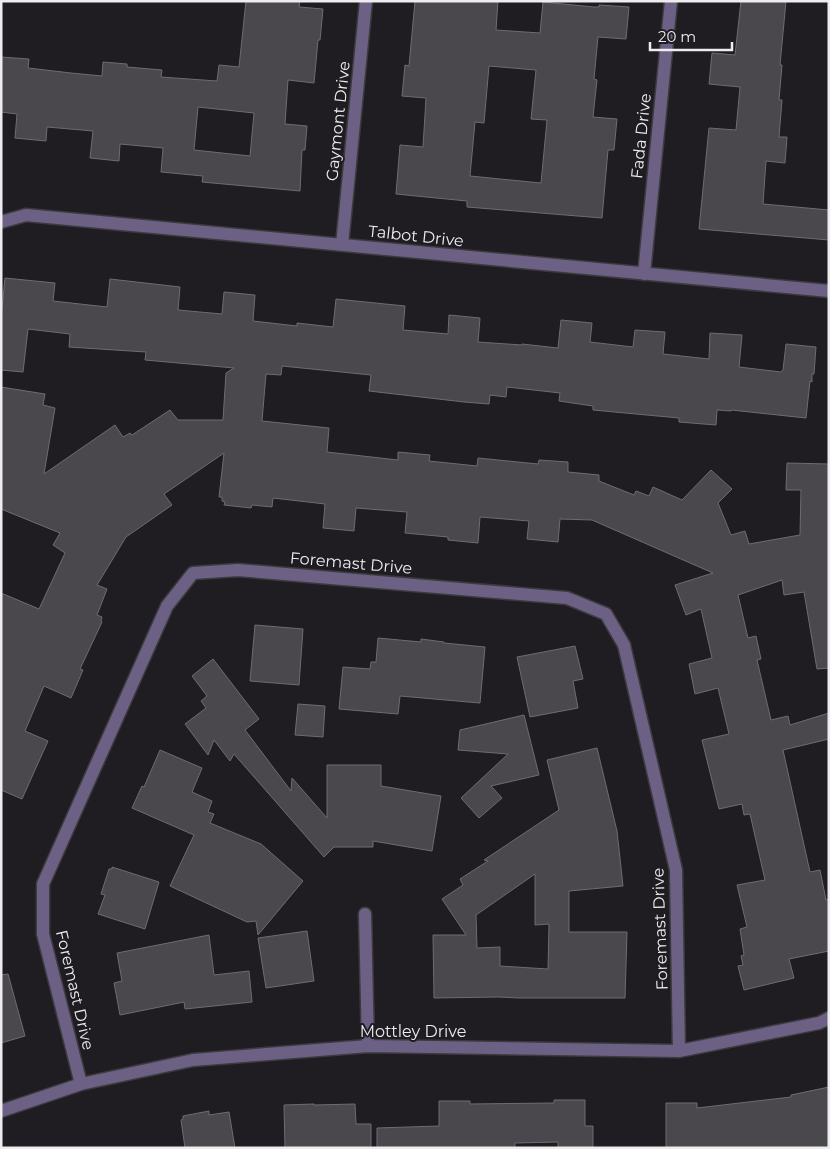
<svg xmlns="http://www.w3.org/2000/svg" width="830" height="1149" font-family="Montserrat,sans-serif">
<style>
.building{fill:#4a484d;stroke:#6e6c72;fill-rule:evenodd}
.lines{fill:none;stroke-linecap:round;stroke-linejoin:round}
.minor-casing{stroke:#3c3a3f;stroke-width:15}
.minor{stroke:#6c6184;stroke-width:12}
.labels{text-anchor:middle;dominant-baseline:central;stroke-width:4;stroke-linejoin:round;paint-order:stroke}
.street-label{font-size:16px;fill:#edecef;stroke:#1f1d22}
</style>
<rect width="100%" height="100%" fill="#1f1d22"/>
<path class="building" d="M 246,1 L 300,1 L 299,7 L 323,9 L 320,40 L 318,40 L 314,83 L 288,80 L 285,124 L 307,126 L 305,150 L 302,150 L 300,191 L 202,182 L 203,176 L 161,172 L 163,148 L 120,144 L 119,161 L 90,158 L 93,131 L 47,127 L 46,141 L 15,138 L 17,114 L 1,112 L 1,57 L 29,59 L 28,68 L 71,73 L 102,76 L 103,62 L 127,64 L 127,67 L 162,70 L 161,77 L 217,81 L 219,65 L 239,67 ZM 198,107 L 254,113 L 250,156 L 194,150 Z
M 415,1 L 498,1 L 496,30 L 540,33 L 543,2 L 594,7 L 599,7 L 599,5 L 629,7 L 626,39 L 598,37 L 594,79 L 597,80 L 593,117 L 617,119 L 614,150 L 608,150 L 602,218 L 467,207 L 467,201 L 396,194 L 400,145 L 423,147 L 426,98 L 402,96 L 405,65 L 409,66 ZM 489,66 L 536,70 L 531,119 L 547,120 L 541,183 L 470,176 L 475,122 L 484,123 Z
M 741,1 L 786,1 L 780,65 L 782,65 L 779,100 L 782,100 L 779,137 L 787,137 L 785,163 L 766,161 L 763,204 L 829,210 L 829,240 L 699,229 L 709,128 L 736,130 L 740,87 L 709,84 L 712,53 L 735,55 Z
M 5,278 L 55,283 L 53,301 L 107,307 L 110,279 L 180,287 L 178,310 L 222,314 L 224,292 L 255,295 L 253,321 L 297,326 L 297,323 L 333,327 L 336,299 L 405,306 L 403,330 L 448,334 L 449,315 L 480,318 L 478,342 L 522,345 L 522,344 L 558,348 L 561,320 L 592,323 L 590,342 L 633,347 L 635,330 L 665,332 L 663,354 L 709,359 L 710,333 L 742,335 L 739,367 L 781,372 L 783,370 L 786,344 L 816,347 L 814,374 L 812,374 L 812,382 L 810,381 L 806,418 L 731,410 L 731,411 L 717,410 L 716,425 L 679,422 L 679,418 L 593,410 L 593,406 L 559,401 L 560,393 L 507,387 L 506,397 L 490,395 L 489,404 L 464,402 L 369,391 L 371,375 L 282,366 L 281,375 L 266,374 L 262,421 L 329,428 L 327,452 L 398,460 L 398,452 L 430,455 L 429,461 L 477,466 L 478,458 L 538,464 L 539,460 L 568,462 L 568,472 L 599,475 L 599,481 L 634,495 L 636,491 L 649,496 L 653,487 L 682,500 L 711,470 L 732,489 L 718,503 L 731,535 L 745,531 L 749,544 L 800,535 L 801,490 L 786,490 L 787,463 L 829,464 L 829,668 L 817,669 L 804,592 L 784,595 L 782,580 L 738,595 L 748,638 L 756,636 L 761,659 L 757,660 L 771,720 L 788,716 L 790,725 L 829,713 L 829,739 L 783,750 L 810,872 L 820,870 L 826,900 L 829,899 L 829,951 L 789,959 L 794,978 L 744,990 L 738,966 L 743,965 L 741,956 L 744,955 L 740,929 L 747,927 L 737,885 L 765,880 L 750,814 L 744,815 L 742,804 L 719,809 L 702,740 L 729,734 L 718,688 L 695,694 L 689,664 L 712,658 L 701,609 L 686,615 L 675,585 L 713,573 L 592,520 L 560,519 L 558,542 L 527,539 L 529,521 L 480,517 L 478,543 L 448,540 L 448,537 L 405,533 L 407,512 L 356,508 L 354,531 L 323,528 L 325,504 L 273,498 L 272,507 L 252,505 L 251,508 L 224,505 L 225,502 L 222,501 L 222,497 L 219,497 L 224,453 L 164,494 L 172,505 L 126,537 L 97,585 L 107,589 L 97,615 L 102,617 L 101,621 L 102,622 L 80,669 L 83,670 L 71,698 L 44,686 L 25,731 L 48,741 L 22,799 L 1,790 L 1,593 L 39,609 L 65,553 L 53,545 L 60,533 L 1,509 L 1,387 L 45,394 L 43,405 L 55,408 L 44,474 L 115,425 L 123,437 L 130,433 L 132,435 L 170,410 L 178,420 L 223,420 L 226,373 L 234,368 L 145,360 L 146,352 L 69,347 L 70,334 L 28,329 L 23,372 L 1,370 L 1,318 Z
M 255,625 L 303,629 L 299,685 L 250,681 Z
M 378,638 L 421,642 L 421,639 L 444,642 L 444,643 L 485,647 L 480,703 L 400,696 L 398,714 L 339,709 L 343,667 L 370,669 L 371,662 L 376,662 Z
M 575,646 L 583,679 L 573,681 L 578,708 L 530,717 L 517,657 Z
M 213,659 L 259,719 L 245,730 L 291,791 L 292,778 L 327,818 L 327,765 L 381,765 L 381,786 L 441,796 L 432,851 L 373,841 L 373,847 L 334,847 L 324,857 L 234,754 L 230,761 L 214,740 L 208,755 L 185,724 L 206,708 L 201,701 L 207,696 L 192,676 Z
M 298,704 L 325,706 L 323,737 L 295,735 Z
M 524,715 L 539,775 L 491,786 L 502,798 L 479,818 L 461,798 L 508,754 L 458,750 L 460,730 Z
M 597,748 L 617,831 L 623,886 L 569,891 L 569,932 L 627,932 L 625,998 L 519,998 L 498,997 L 434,998 L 433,935 L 466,935 L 442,899 L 463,885 L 460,879 L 488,861 L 484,860 L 559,810 L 547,760 ZM 535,874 L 535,925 L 549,924 L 548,969 L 500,966 L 500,947 L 477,948 L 476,915 Z
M 160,750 L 202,768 L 192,792 L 212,801 L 208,812 L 214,814 L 210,823 L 261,844 L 303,881 L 258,935 L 256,921 L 247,922 L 170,886 L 194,835 L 132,808 L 142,786 L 144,787 Z
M 112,867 L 159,882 L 145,929 L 98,914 L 105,895 L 101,894 L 109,869 L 112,869 Z
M 307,931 L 314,981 L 266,988 L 258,938 Z
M 209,935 L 214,975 L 249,971 L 252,1002 L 185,1009 L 184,1002 L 120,1015 L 114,983 L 122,981 L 117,953 Z
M 8,974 L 25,1036 L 1,1043 L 1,975 Z
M 829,1087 L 829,1148 L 666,1148 L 666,1103 L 697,1103 L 697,1108 L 791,1097 L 791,1095 Z
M 554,1100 L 585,1100 L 585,1126 L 593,1126 L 593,1148 L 558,1148 L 558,1142 L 515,1143 L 515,1148 L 377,1148 L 377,1128 L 439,1126 L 439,1101 L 470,1101 L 470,1104 L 554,1103 Z
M 314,1104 L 314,1105 L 355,1104 L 356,1124 L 371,1124 L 371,1148 L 285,1148 L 284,1105 Z
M 209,1111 L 209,1115 L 229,1112 L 235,1148 L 185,1148 L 181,1120 L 183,1119 L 183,1116 Z"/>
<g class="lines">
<g class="minor-casing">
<path id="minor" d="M 1,222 L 26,215 L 829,291
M 342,245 L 366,1
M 644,274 L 671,1
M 365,914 L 368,1046
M 81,1084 L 43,934 L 43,884 L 167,606 L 193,573 L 238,570 L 567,598 L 606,614 L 624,645 L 676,870 L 679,1051
M 1,1111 L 81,1084 L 193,1060 L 368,1046 L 679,1051 L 819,1023 L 829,1018"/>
</g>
<use href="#minor" class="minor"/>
</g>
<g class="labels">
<g class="street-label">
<text transform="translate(338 121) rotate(-84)">Gaymont Drive</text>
<text transform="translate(641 136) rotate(-84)">Fada Drive</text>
<text transform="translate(416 236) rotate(6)">Talbot Drive</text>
<text transform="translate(351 563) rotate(5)">Foremast Drive</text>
<text transform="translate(660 929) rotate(-92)">Foremast Drive</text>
<text transform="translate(75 990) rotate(77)">Foremast Drive</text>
<text x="413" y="1031">Mottley Drive</text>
</g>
</g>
<rect width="830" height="1149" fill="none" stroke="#edecef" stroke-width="5"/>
<path d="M650 42v8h82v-8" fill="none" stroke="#edecef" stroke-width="2.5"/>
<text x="658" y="42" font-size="15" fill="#edecef" stroke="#1f1d22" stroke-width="4" paint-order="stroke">20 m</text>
</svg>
